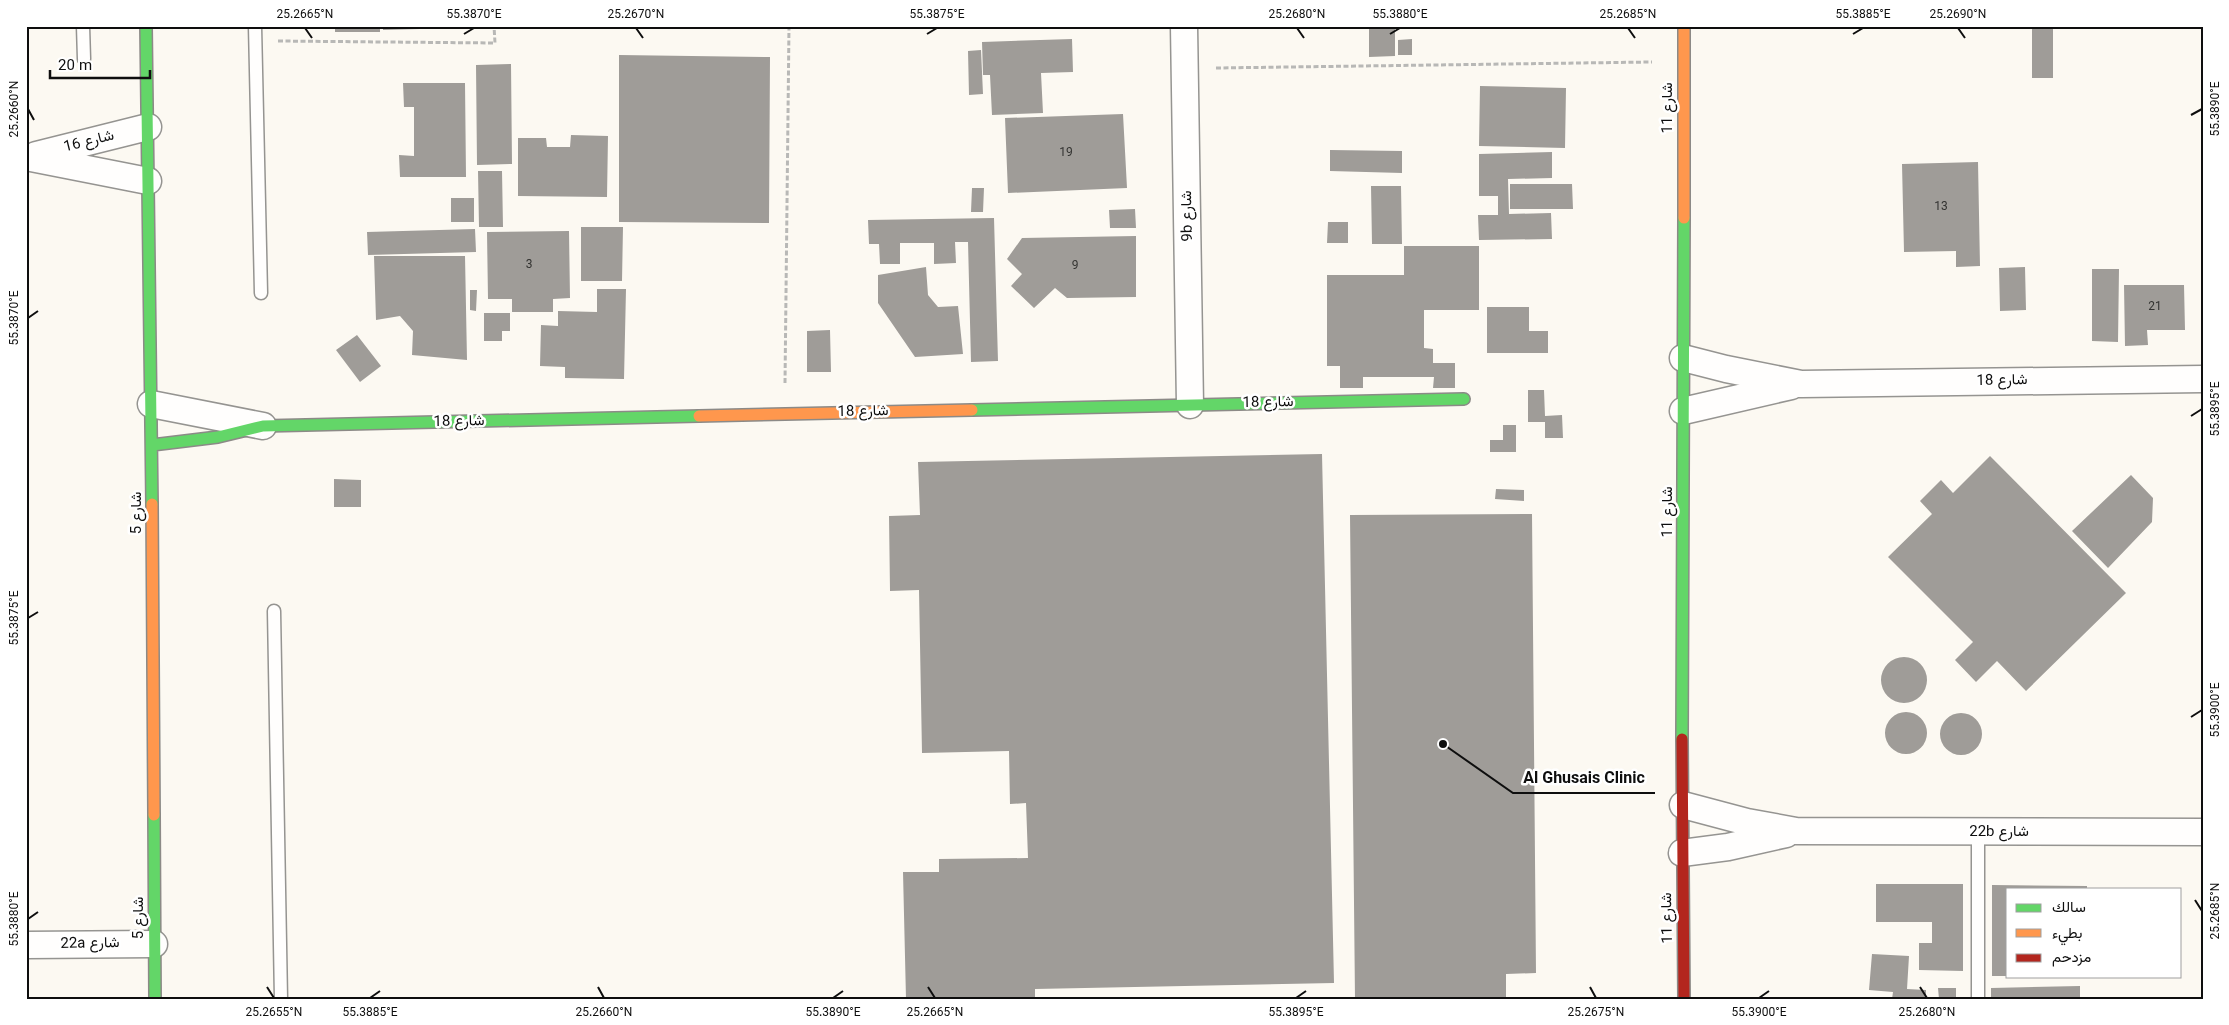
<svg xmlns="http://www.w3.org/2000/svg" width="2229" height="1025" font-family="Georgia,Vazirmatn,serif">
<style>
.building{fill:#9f9c98}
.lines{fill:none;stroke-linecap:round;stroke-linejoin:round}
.lane-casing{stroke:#959491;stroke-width:15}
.street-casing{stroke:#959491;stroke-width:29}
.fast-casing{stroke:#8c8a87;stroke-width:14}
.slow-casing{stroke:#8c8a87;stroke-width:14}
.jam-casing{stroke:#8c8a87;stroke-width:14}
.path{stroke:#b8b8b6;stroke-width:3;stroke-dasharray:5 2.5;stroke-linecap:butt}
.lane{stroke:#fffefd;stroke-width:12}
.street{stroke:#fffefd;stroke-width:26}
.fast{stroke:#63d668;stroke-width:11}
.slow{stroke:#ff974d;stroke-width:11}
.jam{stroke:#b3261e;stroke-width:11}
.ticks{fill:none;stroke:#0e0e0e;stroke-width:2}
.labels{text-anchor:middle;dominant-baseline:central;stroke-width:5;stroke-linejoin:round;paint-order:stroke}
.number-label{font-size:12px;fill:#323230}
.street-label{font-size:15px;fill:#0e0e0e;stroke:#fff}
.leader{fill:none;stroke:#0e0e0e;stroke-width:2}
.callout-dot{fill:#0e0e0e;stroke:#fff;stroke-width:2}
.callout-label{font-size:16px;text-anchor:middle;font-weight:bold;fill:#0e0e0e;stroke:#fff;stroke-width:5;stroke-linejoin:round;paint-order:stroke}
.neatline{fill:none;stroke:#0e0e0e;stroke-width:2}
.ticks-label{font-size:12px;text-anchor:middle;fill:#0e0e0e}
</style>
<rect width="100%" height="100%" fill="#fcf9f2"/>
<path class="building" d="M 335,26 L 380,26 L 380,32 L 335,32 Z
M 383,26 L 457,26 L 457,28 L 383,30 Z
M 1336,26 L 1395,26 L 1395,56 L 1369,57 L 1369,29 L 1336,29 Z
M 2032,26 L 2053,26 L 2053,78 L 2032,78 Z
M 1072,39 L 1073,72 L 1041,73 L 1043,113 L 992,115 L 990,75 L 983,75 L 982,42 Z
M 1412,39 L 1412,55 L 1398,55 L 1398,40 Z
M 981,50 L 983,94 L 969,95 L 968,51 Z
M 619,55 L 770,57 L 769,223 L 619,222 Z
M 511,64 L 512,164 L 477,165 L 476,65 Z
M 403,83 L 465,83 L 466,177 L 400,177 L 399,155 L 414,156 L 414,107 L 404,107 Z
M 1480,86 L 1566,88 L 1565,148 L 1479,146 Z
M 1123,114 L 1127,188 L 1008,193 L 1005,118 Z
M 571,135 L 608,136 L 607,197 L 518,196 L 518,138 L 546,138 L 547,147 L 570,147 Z
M 1330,150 L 1402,151 L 1402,173 L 1330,171 Z
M 1552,152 L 1552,178 L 1508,179 L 1509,214 L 1551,213 L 1552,239 L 1479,240 L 1478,215 L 1498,215 L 1498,196 L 1479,196 L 1479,154 Z
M 1978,162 L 1980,266 L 1956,267 L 1956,251 L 1904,252 L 1902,164 Z
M 478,171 L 502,171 L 503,227 L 479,227 Z
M 1510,184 L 1572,184 L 1573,209 L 1510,209 Z
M 1371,186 L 1401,186 L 1402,244 L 1372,244 Z
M 972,188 L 984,188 L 983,212 L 971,212 Z
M 451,198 L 474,198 L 474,222 L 451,222 Z
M 1135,209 L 1136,228 L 1110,228 L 1109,210 Z
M 994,218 L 998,361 L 971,362 L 968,242 L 955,242 L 956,263 L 934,264 L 934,243 L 900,243 L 900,264 L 880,264 L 879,244 L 869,244 L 868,220 Z
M 1328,222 L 1348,222 L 1348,243 L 1327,243 Z
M 581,227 L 623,227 L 622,281 L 581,281 Z
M 475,229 L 476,252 L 368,255 L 367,232 Z
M 569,231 L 570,298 L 553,299 L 553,312 L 512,312 L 512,299 L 488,299 L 487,232 Z
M 1136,236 L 1136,297 L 1067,298 L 1055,288 L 1034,308 L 1011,286 L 1022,274 L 1007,259 L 1022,238 Z
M 1404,246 L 1479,246 L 1479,310 L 1424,310 L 1424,348 L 1433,349 L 1433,363 L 1455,363 L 1455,388 L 1433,388 L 1434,377 L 1363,377 L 1363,388 L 1340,388 L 1340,366 L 1327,366 L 1327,275 L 1404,275 Z
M 374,256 L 465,256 L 467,360 L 412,355 L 413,331 L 400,316 L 376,320 Z
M 926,267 L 928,295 L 938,307 L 958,306 L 963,354 L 915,357 L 878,303 L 878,275 Z
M 2025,267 L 2026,310 L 2000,311 L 1999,268 Z
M 2092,269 L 2119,269 L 2118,342 L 2092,341 Z
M 2124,285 L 2184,285 L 2185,330 L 2147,330 L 2148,345 L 2125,346 Z
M 597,289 L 626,289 L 624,379 L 565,378 L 565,367 L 540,366 L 541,325 L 558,326 L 558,311 L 597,312 Z
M 470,290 L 477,290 L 476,311 L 470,310 Z
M 1487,307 L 1529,307 L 1529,331 L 1548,331 L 1548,353 L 1487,353 Z
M 484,313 L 510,313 L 510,331 L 502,331 L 502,341 L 484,341 Z
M 830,330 L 831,372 L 807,372 L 807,331 Z
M 357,335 L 381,366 L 360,382 L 336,350 Z
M 1528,390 L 1544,390 L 1545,416 L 1562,415 L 1563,438 L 1545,438 L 1545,422 L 1528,422 Z
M 1503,425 L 1516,425 L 1516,452 L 1490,452 L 1490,440 L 1503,440 Z
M 1322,454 L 1334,983 L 1035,989 L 1035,999 L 906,999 L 903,872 L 939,872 L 939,859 L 1028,858 L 1026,803 L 1010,804 L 1009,751 L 922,753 L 919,590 L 890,591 L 889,516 L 920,515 L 918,462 Z
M 1990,456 L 2126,593 L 2026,691 L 1997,661 L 1976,682 L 1955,660 L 1973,642 L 1888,557 L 1932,514 L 1920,501 L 1941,480 L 1953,493 Z
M 2131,475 L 2153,498 L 2152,522 L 2108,568 L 2072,531 Z
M 334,479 L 361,480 L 361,507 L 334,507 Z
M 1496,489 L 1524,490 L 1524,501 L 1495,499 Z
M 1532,514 L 1536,973 L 1506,974 L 1506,999 L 1355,999 L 1350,515 Z
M1881 680a23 23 0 1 1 46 0a23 23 0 1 1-46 0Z
M1885 733a21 21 0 1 1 42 0a21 21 0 1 1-42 0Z
M1940 734a21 21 0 1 1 42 0a21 21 0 1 1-42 0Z
M 1876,884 L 1963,884 L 1963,971 L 1919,970 L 1919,943 L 1932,943 L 1932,922 L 1876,922 Z
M 1992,885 L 2087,886 L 2087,889 L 2008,889 L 2008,976 L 1992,976 Z
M 1872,954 L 1909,956 L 1907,989 L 1926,990 L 1926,999 L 1892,999 L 1893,992 L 1869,990 Z
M 2080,986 L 2080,999 L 1991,999 L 1991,988 Z
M 1938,988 L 1956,988 L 1956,999 L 1939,999 Z"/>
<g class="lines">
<g class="lane-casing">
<path id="lane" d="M 83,26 L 84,59
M 255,26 L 261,293
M 274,611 L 281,999
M 1978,999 L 1978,832"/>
</g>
<g class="street-casing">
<path id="street" d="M 1184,26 L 1190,405
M 36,155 L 148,127
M 26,157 L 148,181
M 1683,358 L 1726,369 L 1801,384 L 2203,379
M 151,404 L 263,426
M 1683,411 L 1791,386
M 1683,805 L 1747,822 L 1796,831 L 2203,832
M 1682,853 L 1728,847 L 1786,834
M 26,945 L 154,944"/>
</g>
<g class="fast-casing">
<path id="fast" d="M 146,26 L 152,504
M 972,410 L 1464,399
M 152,445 L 218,437 L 263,426 L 699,416
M 1682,739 L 1684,218
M 154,815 L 155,999"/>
</g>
<g class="slow-casing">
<path id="slow" d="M 1684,218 L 1684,26
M 699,416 L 972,410
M 152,504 L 154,815"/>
</g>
<g class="jam-casing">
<path id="jam" d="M 1682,739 L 1684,999"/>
</g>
<path class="path" d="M 278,41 L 495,43 L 494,26
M 1216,68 L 1652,62
M 785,383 L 789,26"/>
<use href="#lane" class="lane"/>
<use href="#street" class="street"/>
<use href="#fast" class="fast"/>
<use href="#slow" class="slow"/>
<use href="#jam" class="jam"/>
</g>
<path class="ticks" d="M 305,28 L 312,38M 636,28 L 643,38M 1297,28 L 1304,38M 1628,28 L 1635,38M 1958,28 L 1965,38M 464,34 L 474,28M 927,34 L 937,28M 1390,34 L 1400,28M 1853,34 L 1863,28M 28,109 L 34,120M 2191,115 L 2202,109M 28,318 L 38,311M 2191,416 L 2202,409M 28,618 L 38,612M 2191,717 L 2202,710M 2195,900 L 2202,911M 28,919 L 38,912M 267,987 L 274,998M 598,987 L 604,998M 928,987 L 935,998M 1590,987 L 1596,998M 1920,987 L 1927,998M 370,998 L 380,991M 833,998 L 843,991M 1296,998 L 1306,991M 1759,998 L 1769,991"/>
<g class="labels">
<g class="number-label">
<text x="1066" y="153">19</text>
<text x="1941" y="207">13</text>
<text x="529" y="265">3</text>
<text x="1075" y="266">9</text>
<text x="2155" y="307">21</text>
</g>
<g class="street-label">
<text transform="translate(1668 108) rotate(-90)">شارع 11</text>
<text transform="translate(89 142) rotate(-14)">شارع 16</text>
<text transform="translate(1188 216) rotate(-91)">9b شارع</text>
<text transform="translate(2002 381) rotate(-1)">شارع 18</text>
<text transform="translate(1268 403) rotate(-1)">شارع 18</text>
<text transform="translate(863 412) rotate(-1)">شارع 18</text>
<text transform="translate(459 422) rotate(-1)">شارع 18</text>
<text transform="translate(1668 512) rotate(-90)">شارع 11</text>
<text transform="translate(137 513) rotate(-90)">شارع 5</text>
<text x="1999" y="832">22b شارع</text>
<text transform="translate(139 918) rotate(-90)">شارع 5</text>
<text transform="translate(1668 918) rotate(-91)">شارع 11</text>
<text transform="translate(90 944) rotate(-1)">22a شارع</text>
</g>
</g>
<path class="leader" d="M1443 744L1513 793H1655"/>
<circle class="callout-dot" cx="1443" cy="744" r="5"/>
<g class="callout-label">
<text x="1584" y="783">Al Ghusais Clinic</text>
</g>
<rect width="2229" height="1025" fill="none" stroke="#ffffff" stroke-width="55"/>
<rect x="2006" y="888" width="175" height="90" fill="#ffffff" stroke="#9f9f9f"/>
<rect x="2016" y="904" width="25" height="8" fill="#63d668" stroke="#9f9f9f"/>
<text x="2052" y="912" font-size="15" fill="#0e0e0e">سالك</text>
<rect x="2016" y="929" width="25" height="8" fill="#ff974d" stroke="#9f9f9f"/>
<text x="2052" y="938" font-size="15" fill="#0e0e0e">بطيء</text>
<rect x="2016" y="954" width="25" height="8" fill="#b3261e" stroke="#9f9f9f"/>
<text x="2052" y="962" font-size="15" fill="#0e0e0e">مزدحم</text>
<path d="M50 70v8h100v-8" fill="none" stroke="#0e0e0e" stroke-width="2.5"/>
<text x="58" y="70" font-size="15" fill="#0e0e0e" stroke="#ffffff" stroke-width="4" paint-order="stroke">20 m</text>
<rect x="28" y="28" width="2174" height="970" class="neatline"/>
<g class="ticks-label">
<text x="305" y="18">25.2665°N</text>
<text x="474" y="18">55.3870°E</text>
<text x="636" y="18">25.2670°N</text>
<text x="937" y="18">55.3875°E</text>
<text x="1297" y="18">25.2680°N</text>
<text x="1400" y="18">55.3880°E</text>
<text x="1628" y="18">25.2685°N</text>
<text x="1863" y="18">55.3885°E</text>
<text x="1958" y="18">25.2690°N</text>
<text transform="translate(2215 109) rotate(-90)" y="4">55.3890°E</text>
<text transform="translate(14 109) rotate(-90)" y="4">25.2660°N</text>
<text transform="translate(14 318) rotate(-90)" y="4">55.3870°E</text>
<text transform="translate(2215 409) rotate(-90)" y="4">55.3895°E</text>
<text transform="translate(14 618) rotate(-90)" y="4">55.3875°E</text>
<text transform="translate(2215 710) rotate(-90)" y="4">55.3900°E</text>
<text transform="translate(2215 911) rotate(-90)" y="4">25.2685°N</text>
<text transform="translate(14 919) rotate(-90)" y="4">55.3880°E</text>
<text x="274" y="1016">25.2655°N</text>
<text x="370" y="1016">55.3885°E</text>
<text x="604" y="1016">25.2660°N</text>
<text x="833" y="1016">55.3890°E</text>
<text x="935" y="1016">25.2665°N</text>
<text x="1296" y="1016">55.3895°E</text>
<text x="1596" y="1016">25.2675°N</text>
<text x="1759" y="1016">55.3900°E</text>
<text x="1927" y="1016">25.2680°N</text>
</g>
</svg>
